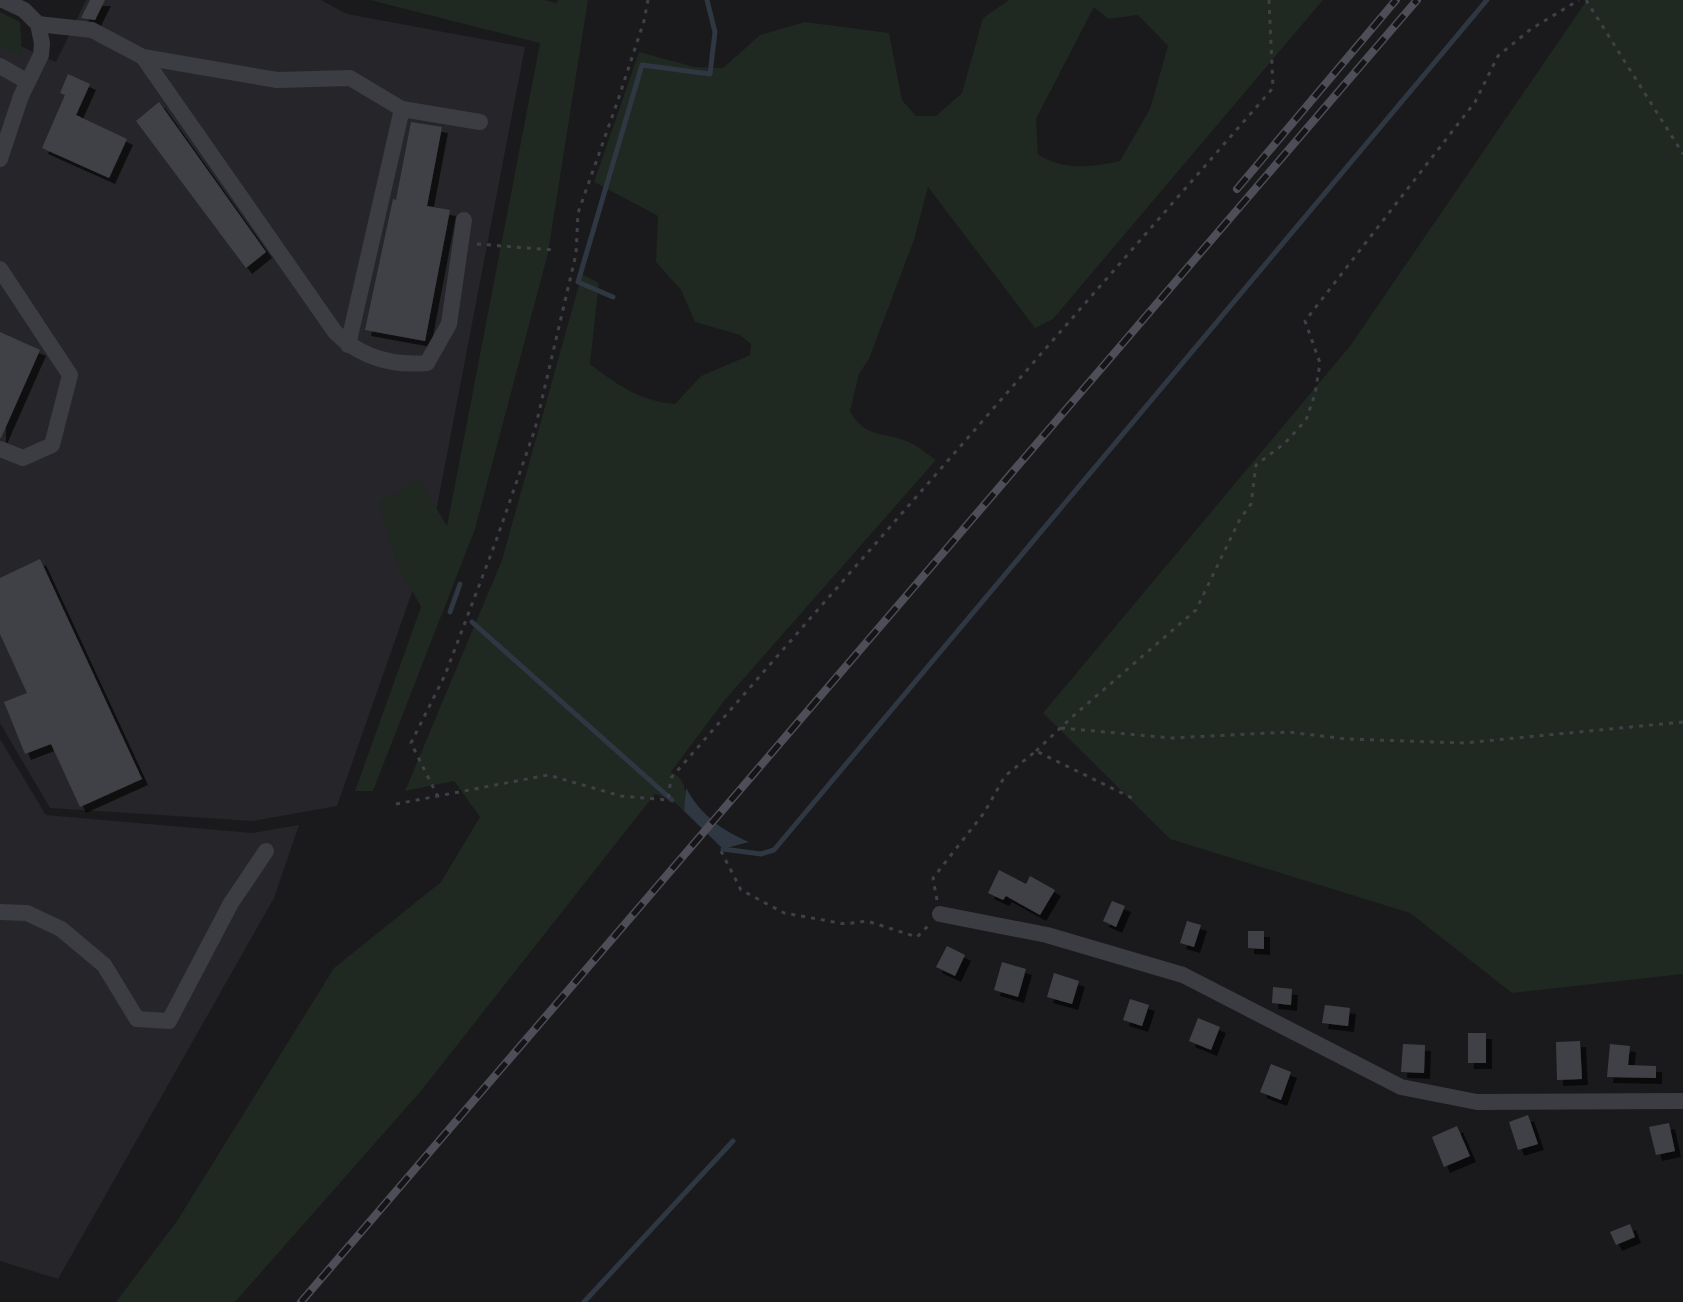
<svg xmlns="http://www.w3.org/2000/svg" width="1683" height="1302" font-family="'Fira Sans Condensed',sans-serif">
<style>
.built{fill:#262529}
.green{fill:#1f2821;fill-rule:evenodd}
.water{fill:#2e3742}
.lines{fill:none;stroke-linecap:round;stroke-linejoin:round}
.stream{stroke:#2e3742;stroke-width:5}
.building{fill:#414146;filter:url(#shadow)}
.path{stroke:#404148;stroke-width:3;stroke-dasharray:4 6;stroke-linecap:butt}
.minor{stroke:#3c3c43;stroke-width:16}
.rail-casing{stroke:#4d4e57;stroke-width:8}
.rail{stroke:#151417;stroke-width:5;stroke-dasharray:15;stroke-linecap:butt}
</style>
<defs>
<filter id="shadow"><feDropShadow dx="6" dy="6" stdDeviation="0" flood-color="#0009"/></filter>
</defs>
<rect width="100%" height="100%" fill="#1a191c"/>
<path class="built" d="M 86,0 L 321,0 L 347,14 L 525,47 L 431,538 L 337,806 L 253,821 L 50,808 L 0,723 L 0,37 L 56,62 Z
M 0,739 L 46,815 L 252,833 L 299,825 L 274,898 L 58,1279 L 0,1261 Z"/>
<path class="green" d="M 370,0 L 544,0 L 556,3 L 558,0 L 588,0 L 548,253 L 475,529 L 373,791 L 355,791 L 421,607 L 397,564 L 379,503 L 419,479 L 447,526 L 540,43 Z
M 1009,0 L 1323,0 L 1053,319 L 1035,328 L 928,187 L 914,240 L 869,359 L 859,374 L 850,411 C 866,440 885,431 909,442 C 918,446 927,454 936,460 L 724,701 L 671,772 C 688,780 686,794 684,811 L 672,800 L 655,794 L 421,1091 L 235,1302 L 116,1302 L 177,1221 L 334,968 L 441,882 L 480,817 L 454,781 L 405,791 L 502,560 L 582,274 L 599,283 L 590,364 C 616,384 640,401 675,404 L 701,376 L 750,355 L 751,344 L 740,335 L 695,322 L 681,290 L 656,262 L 658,216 L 594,182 L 639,52 L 695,67 L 723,68 L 760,35 L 805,22 L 889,33 L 902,100 L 916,116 L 936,116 L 962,93 L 983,18 ZM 1094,7 L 1108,19 L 1138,15 L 1168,46 L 1150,109 L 1120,161 C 1092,167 1062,171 1038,154 L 1036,119 Z
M 1587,0 L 1683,0 L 1683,974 L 1512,993 L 1410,913 L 1170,839 L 1043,713 L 1350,346 Z
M 0,12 L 20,22 L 22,56 L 0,47 Z"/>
<path class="water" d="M 686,788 C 701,815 721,830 749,842 L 723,849 L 684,811 Z"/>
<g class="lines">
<path class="stream" d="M 613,297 L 578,282 L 642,65 L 710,74 L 715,32 L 707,0
M 450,612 L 460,584
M 472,622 L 672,800
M 723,849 L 761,854 L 774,850 L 1487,0
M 584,1302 L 733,1141"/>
</g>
<path class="building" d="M 90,0 L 105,0 L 95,20 L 81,18 Z
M 68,74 L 90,84 L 76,115 L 127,139 L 109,178 L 42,148 L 65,95 L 60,93 Z
M 159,102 L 266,252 L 246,268 L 136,121 Z
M 411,122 L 442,127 L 427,206 L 450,210 L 425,341 L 365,330 L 393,199 L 396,200 Z
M 0,332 L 40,350 L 1,438 L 0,438 Z
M 40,559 L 142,779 L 80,807 L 51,744 L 25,754 L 4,702 L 27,693 L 0,634 L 0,578 Z
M 999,870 L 1026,884 L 1030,876 L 1055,890 L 1040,915 L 1006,896 L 1003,900 L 988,893 Z
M 1112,901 L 1125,906 L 1116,927 L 1103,921 Z
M 1187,921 L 1201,925 L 1194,947 L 1180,943 Z
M 1248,931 L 1264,931 L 1264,949 L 1248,948 Z
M 947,946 L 965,955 L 955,976 L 936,967 Z
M 1002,962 L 1026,969 L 1018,997 L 994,990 Z
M 1054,973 L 1079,981 L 1072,1004 L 1047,997 Z
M 1273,987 L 1292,989 L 1291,1005 L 1272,1003 Z
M 1130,999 L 1149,1005 L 1142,1026 L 1123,1020 Z
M 1325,1005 L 1350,1008 L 1348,1026 L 1322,1023 Z
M 1198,1018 L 1220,1027 L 1211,1050 L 1189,1041 Z
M 1468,1033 L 1486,1033 L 1486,1063 L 1468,1063 Z
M 1580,1041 L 1582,1079 L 1557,1080 L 1556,1042 Z
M 1403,1044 L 1425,1045 L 1424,1073 L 1401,1072 Z
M 1610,1044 L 1630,1046 L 1628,1065 L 1656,1066 L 1656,1078 L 1607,1077 Z
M 1271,1064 L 1291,1072 L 1281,1100 L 1260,1092 Z
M 1528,1115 L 1538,1144 L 1518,1150 L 1509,1122 Z
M 1669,1123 L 1675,1151 L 1656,1155 L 1649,1127 Z
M 1457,1126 L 1470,1156 L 1444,1167 L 1432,1137 Z
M 1630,1224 L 1635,1237 L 1616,1245 L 1610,1232 Z"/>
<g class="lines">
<path class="path" d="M 1586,0 L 1683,154
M 477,244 L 553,250
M 1061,728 L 1172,738 L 1288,732 L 1347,739 L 1464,743 L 1683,722
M 1036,751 L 1072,717 L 1196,610 L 1240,519 L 1251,504 L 1256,465 L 1285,443 L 1306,420 L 1315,394 L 1320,363 L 1305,321 L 1475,102 L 1498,56 L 1531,29 L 1579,0
M 438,797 L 411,743 L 445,675 L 496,541 L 535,429 L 576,254 L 578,213 L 618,100 L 644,21 L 648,0
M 396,804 L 548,775 L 621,796 L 668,800 L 671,778 L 1273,88 L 1269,0
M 721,851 L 741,890 L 784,913 L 845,924 L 867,921 L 917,937 L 931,923
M 937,900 L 933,878 L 984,813 L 1005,776 L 1036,751 L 1134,799"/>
<path class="minor" d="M 38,24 L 92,30 L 143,57 L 277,80 L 350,78 L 402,109 L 480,122
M 143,57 L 335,332 C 360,357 392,366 427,363 L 449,324 L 464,220
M 0,66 L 28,82
M 0,159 L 21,96 L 41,55 L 42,43 L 38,24 L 24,10 L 3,0
M 0,269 L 70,375 L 52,445 L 23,458 L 0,449
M 348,345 L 402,109
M 0,912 L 27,913 L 61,929 L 104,965 L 137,1019 L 169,1021 L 231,903 L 266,851
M 940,914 L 1047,935 L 1183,975 L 1401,1087 L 1477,1102 L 1683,1101"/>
<g class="rail-casing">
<path id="rail" d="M 1237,189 L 1396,0
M 301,1302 L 1417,0"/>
</g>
<use href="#rail" class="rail"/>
</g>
</svg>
